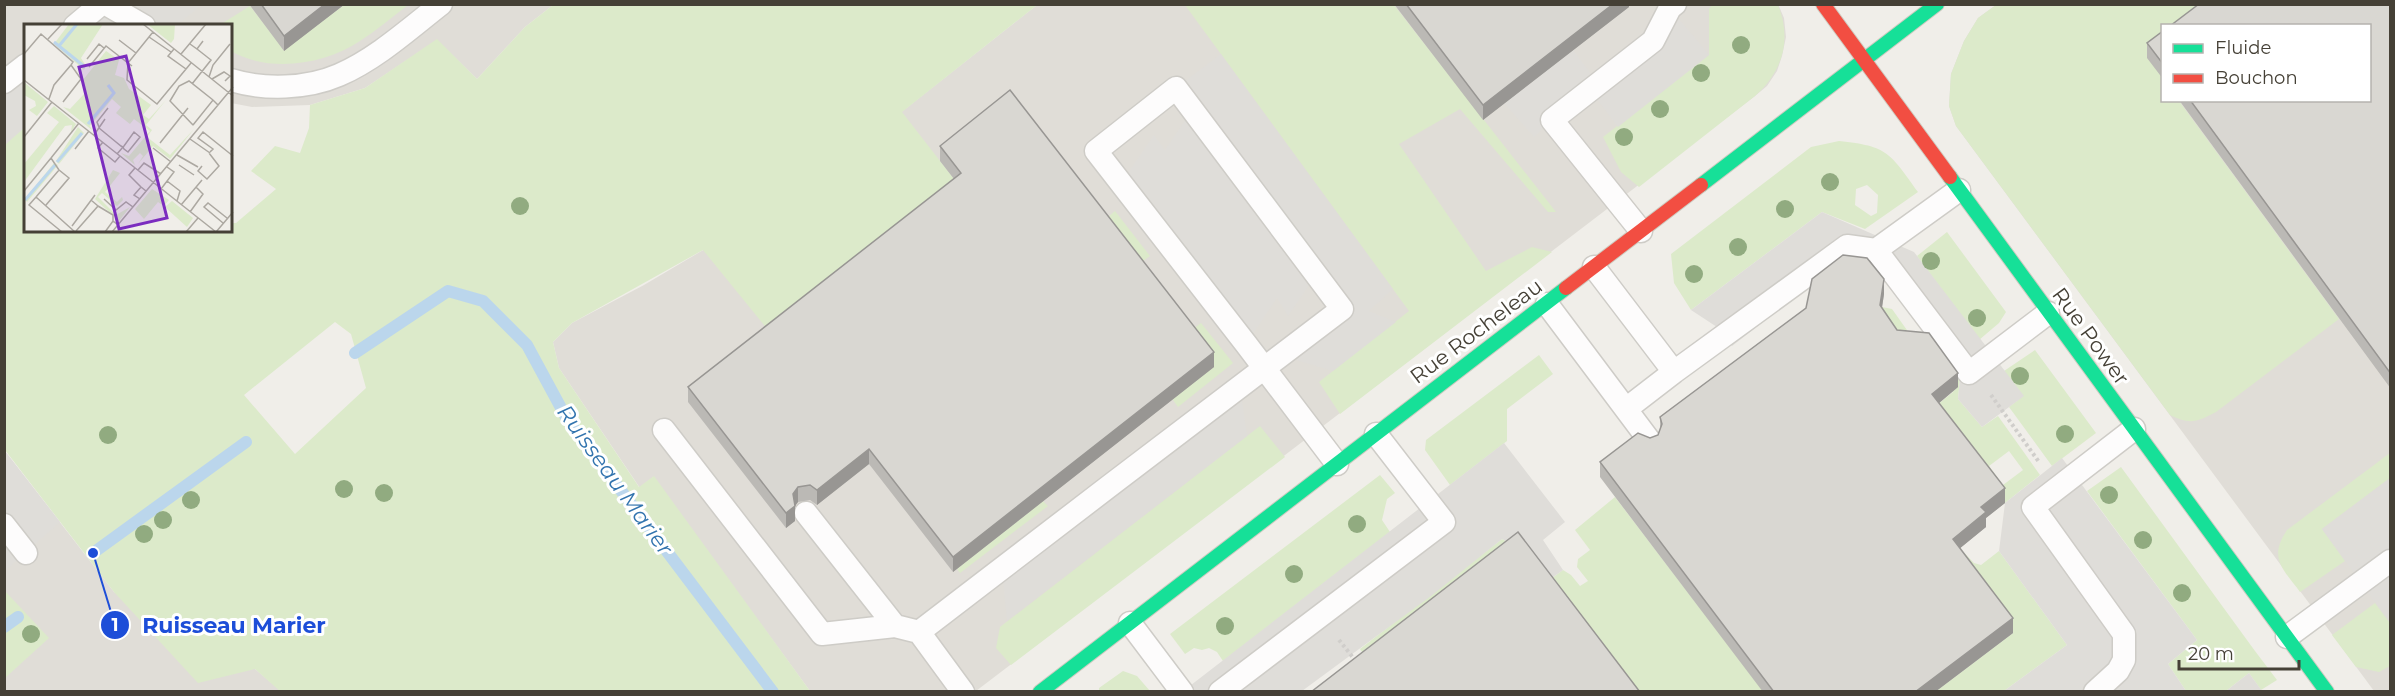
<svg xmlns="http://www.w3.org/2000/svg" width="2395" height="696" font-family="Montserrat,sans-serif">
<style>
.industrial{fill:#e0ddd7;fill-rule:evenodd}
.green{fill:#dceaca;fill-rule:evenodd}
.parking{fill:#dfddd9}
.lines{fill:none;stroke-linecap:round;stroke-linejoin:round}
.stream{stroke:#bbd6ec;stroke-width:12}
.lane-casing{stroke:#ceccc7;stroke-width:25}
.fast-casing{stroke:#cecbc0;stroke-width:16}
.jam-casing{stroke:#cecbc0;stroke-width:16}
.path{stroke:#d0cecb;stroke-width:4;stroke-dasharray:3 3;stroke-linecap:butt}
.lane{stroke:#fdfcfc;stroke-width:22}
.fast{stroke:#16e098;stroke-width:14}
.jam{stroke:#f24e42;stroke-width:14}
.tree{fill:#91ab80}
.wall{fill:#bbb9b5}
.shaded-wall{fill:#989693}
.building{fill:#d9d7d2;stroke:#989693;stroke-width:1.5}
.labels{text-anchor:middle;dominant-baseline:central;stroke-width:6;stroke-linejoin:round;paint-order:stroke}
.street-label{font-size:21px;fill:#454036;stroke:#fff}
.water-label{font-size:22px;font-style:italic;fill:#3274ae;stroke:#fff}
.inset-river{fill:none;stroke:#bbd6ec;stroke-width:3}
.inset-road{fill:none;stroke:#aca8a1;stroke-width:1.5}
.view{fill:#7b2cbf;fill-opacity:0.15;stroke:#7b2cbf;stroke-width:3}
.inset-edge{fill:none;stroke:#454036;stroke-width:3}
.leader{fill:none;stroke:#1d4ed8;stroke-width:2}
.callout-dot{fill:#1d4ed8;stroke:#fff;stroke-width:2}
.mark-label{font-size:18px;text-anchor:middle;font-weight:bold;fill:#fff}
.callout-label{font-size:22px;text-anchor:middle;font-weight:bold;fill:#1d4ed8;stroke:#fff;stroke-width:6;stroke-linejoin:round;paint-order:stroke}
</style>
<rect width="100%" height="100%" fill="#f0eee9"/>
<path class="industrial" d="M 1778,4 L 1784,18 L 1786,37 L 1782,56 L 1777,71 L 1767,86 L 1755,96 L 976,691 L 810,691 L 653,477 L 640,488 L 559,368 L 553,342 L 572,323 L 644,285 L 759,217 L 871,136 L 1037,5 Z
M 5,5 L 553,5 L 525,27 L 477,79 L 437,40 L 365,88 L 310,105 L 252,107 L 231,103 L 231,26 L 26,26 L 25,127 L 5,145 Z
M 1996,5 L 2390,5 L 2390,691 L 2374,691 L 1956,126 L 1949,106 L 1951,74 L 1964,41 L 1978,18 ZM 2162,26 L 2370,26 L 2370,100 L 2162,100 Z
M 4,450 L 114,592 L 255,669 L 281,691 L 5,691 Z"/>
<path class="green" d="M 344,5 L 408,5 C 392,17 377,30 360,41 C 325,65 268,73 231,51 L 231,26 L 218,26 L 250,6 L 284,50 Z
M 553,5 L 1037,5 L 902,112 L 961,188 L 773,336 L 703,250 L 572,323 L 553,342 L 559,368 L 639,487 L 654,476 L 810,691 L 281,692 L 255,669 L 198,683 L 114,592 L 5,450 L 4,145 L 25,127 L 26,231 L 231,231 L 231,223 L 236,223 L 276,189 L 251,171 L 275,146 L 300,153 L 309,128 L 310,105 L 365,88 L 437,39 L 477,79 L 525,27 ZM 335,322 L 351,334 L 366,388 L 295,454 L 244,395 Z
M 1185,5 L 1394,5 L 1556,212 L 1548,212 L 1460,109 L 1399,144 L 1486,271 L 1532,247 L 1552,252 L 1340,414 L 1319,382 L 1409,311 Z
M 1712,5 L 1778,5 C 1792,39 1783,71 1755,96 L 1639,187 L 1621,172 L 1603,137 L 1709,55 L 1709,9 Z
M 1996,5 L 2219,5 L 2190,25 L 2162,26 L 2162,100 L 2179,101 L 2339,319 L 2216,412 C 2197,422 2190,425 2170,415 L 1956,126 L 1949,106 L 1951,74 L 1964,41 L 1978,18 Z
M 1839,141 C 1888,146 1890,153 1918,192 L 1865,229 L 1822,212 L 1691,310 L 1674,283 L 1671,254 L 1811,147 ZM 1867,185 L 1878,195 L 1877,213 L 1871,216 L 1855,205 L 1856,189 Z
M 1115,211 L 1150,256 L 1136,266 L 1102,222 Z
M 1947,232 L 2006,312 L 1999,323 L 1979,340 L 1917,256 Z
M 1882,307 L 1892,309 L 1914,340 L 1935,345 L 1960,379 L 1958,399 L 1982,427 L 1998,416 L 2040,475 L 2005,503 L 1932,409 L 1953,392 L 1917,347 L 1880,320 ZM 2009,451 L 2023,470 L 2003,485 L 1989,466 Z
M 1201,323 L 1233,363 L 1178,407 L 1173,400 L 1188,333 Z
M 2035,350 L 2096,433 L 2052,466 L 2009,407 L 2023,396 L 2004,371 Z
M 1539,355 L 1553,374 L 1507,409 L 1507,441 L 1450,485 L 1425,450 L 1426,440 Z
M 1260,426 L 1285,457 L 1011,665 L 996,648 L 1000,627 Z
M 2390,453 L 2390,478 L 2322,529 L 2345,561 L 2300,592 C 2283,569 2268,558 2287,530 Z
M 2121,467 L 2255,651 L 2277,680 L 2261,690 L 2249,673 L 2226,691 L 2186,691 L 2168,664 L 2197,640 L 2087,491 Z
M 1380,475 L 1395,493 L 1387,499 L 1382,520 L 1390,532 L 1223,661 L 1217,652 L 1209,648 L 1202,650 L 1194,648 L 1185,654 L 1170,634 Z
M 1615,497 L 1763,691 L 1628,691 L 1545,583 L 1563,570 L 1571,575 L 1580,586 L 1588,581 L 1577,567 L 1578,559 L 1590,550 L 1575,530 Z
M 1043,501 L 1048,506 L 960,573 L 957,569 Z
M 1502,539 L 1518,547 L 1369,662 L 1360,649 Z
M 1954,542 L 1974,563 L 1981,565 L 1999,551 L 2067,645 L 2004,691 L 1935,692 L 2013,633 Z
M 4,590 L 49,638 L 5,678 L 4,678 Z
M 2375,603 L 2390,623 L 2390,666 L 2379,672 L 2356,667 L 2332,635 Z
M 1123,671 L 1137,676 L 1150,691 L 1099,691 L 1099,688 Z"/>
<path class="parking" d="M 101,5 L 202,5 L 177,25 L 75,26 Z
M 1670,8 L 1709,55 L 1618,127 L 1590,90 L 1552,120 L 1534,137 L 1504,103 L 1573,50 L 1598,83 Z
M 1221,54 L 1393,289 L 1369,311 L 1396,322 L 1333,371 L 1296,360 L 1289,349 L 1342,309 L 1316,275 L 1288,316 L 1277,298 L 1246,344 L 1121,183 L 1154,135 L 1165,150 L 1192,110 L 1176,88 Z
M 25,65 L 25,127 L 5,145 L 5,82 Z
M 1822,212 L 1914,252 L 2024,396 L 1982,427 L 1958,399 L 1960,379 L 1874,266 L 1841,262 L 1732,346 L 1720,329 L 1691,310 Z
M 1240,386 L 1247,436 L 1007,621 L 1002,568 Z
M 1504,443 L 1565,522 L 1543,540 L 1563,570 L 1545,583 L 1518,547 L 1502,539 L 1431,596 L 1302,691 L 1182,692 Z
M 4,450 L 60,522 L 5,571 L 4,571 Z
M 2062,458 L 2197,640 L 2168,664 L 2186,691 L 2004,691 L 2067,645 L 1999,551 L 2005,503 Z
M 2390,478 L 2390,623 L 2322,529 Z
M 2249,673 L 2262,691 L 2226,691 Z"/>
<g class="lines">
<path class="stream" d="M 355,353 L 448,291 L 483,301 L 527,345 L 567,419 L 773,692
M 93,553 L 246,442
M 4,627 L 18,617"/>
<g class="lane-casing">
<path id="lane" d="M 106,4 L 144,26
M 75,26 L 101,4
M 231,80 C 264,90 307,89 339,75 C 376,59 409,29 441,4
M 4,82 L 26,65
M 1959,190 L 1876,250 L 1969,373 L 2048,313
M 1641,231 L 1552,120 L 1653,41 L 1670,8 L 1675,4
M 1594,267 L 1674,372 L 1847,246 L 1876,250
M 1547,304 L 1649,440
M 1626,409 L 1674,372
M 664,430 L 822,634 L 895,626
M 806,513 L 895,626 L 919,632 L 963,692
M 4,525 L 26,553
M 1130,623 L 1182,692
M 919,632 C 1060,524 1200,416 1342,309 L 1176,88 L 1096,151 L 1246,344 L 1337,464
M 2287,637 L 2390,561
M 1220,692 L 1444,522 L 1376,434
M 2095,692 L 2118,671 L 2124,660 L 2124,634 L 2033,507 L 2134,429"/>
</g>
<g class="fast-casing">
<path id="fast" d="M 1950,177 L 2327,692
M 1701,185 L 1937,4
M 1040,692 L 1566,288"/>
</g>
<g class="jam-casing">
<path id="jam" d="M 1823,4 L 1950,177
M 1566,288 L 1701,185"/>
</g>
<path class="path" d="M 1991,395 L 2039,462
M 1339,640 L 1355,660"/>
<use href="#lane" class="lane"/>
<use href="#fast" class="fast"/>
<use href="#jam" class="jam"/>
</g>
<g class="tree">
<circle cx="1741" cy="45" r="9"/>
<circle cx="1701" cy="73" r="9"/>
<circle cx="1660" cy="109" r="9"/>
<circle cx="1624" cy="137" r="9"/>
<circle cx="1830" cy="182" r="9"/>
<circle cx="520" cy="206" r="9"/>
<circle cx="1785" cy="209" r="9"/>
<circle cx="1738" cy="247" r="9"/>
<circle cx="1931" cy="261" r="9"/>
<circle cx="1694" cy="274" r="9"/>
<circle cx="1977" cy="318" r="9"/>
<circle cx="2020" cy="376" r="9"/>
<circle cx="2065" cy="434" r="9"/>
<circle cx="108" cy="435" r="9"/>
<circle cx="344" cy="489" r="9"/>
<circle cx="384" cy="493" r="9"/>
<circle cx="2109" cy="495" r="9"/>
<circle cx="191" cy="500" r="9"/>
<circle cx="163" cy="520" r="9"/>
<circle cx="1357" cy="524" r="9"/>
<circle cx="144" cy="534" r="9"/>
<circle cx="2143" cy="540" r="9"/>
<circle cx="1294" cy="574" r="9"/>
<circle cx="2182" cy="593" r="9"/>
<circle cx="1225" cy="626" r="9"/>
<circle cx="31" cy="634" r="9"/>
</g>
<path class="wall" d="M 249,4 L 345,4 L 284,51 Z
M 1394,4 L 1629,4 L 1629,7 L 1483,120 Z
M 2391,4 L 2391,389 L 2179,100 L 2370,100 Z
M 2163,31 L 2163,79 L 2147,58 L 2147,43 Z
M 940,146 L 1214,367 L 953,572 L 869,464 L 817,505 L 810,500 L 798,502 L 795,506 L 795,521 L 786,528 L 688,402 L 688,387 L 954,179 L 940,161 Z
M 1884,294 L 1882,308 L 1897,330 L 1958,387 L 1939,403 L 2005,503 L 1986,518 L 1986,527 L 1960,548 L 2013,633 L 1935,692 L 1763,692 L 1600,477 L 1600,462 L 1658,435 L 1660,430 L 1660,417 L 1806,308 Z"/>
<path class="shaded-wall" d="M 325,4 L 345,4 L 284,51 L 284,36 Z
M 1613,4 L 1629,4 L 1629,7 L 1483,120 L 1483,105 Z
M 1884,279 L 1884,294 L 1880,320 L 1880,305 Z
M 1214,352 L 1214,367 L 953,572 L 953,557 Z
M 1958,373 L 1958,387 L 1932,409 L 1932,394 Z
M 869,449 L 869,464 L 817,505 L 817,490 Z
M 798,487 L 798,502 L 795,506 L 795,521 L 786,528 L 786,513 L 793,494 Z
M 2005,488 L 2005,503 L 1986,518 L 1986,527 L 1953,554 L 1953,539 L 1981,507 Z
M 2013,618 L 2013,633 L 1935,692 L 1915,692 Z"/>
<path class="building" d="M 261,4 L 325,4 L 284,36 Z
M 1406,4 L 1613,4 L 1483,105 Z
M 2199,4 L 2391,4 L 2391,374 L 2190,100 L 2370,100 L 2370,26 L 2170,26 Z
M 2163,31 L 2163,64 L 2147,43 Z
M 1010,90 L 1214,352 L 953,557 L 869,449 L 817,490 L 810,485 L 798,487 L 793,494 L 795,506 L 786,513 L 688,387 L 961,173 L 940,146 Z
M 1843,255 L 1867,258 L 1884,279 L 1880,305 L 1897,330 L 1929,333 L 1958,373 L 1932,394 L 2005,488 L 1981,507 L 1986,512 L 1953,539 L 2013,618 L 1915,692 L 1774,692 L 1600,462 L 1638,433 L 1650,438 L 1658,435 L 1662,424 L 1660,417 L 1806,308 L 1812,279 Z
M 1518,532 L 1640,692 L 1311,692 Z"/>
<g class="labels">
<g class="street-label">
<text transform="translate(1476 331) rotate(-37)">Rue Rocheleau</text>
<text transform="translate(2091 336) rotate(54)">Rue Power</text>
</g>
<g class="water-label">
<text transform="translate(615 480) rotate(54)">Ruisseau Marier</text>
</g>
</g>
<g transform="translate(24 24)">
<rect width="208" height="208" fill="#f0eee9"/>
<path d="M 45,0 L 79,0 L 57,34 L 62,42 L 60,46 L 30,20 ZM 123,0 L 151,0 L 150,15 L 147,19 ZM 82,27 L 95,36 L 91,51 L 100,54 L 105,65 L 127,81 L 119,91 L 125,95 L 142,76 L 122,101 L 128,106 L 123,113 L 146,131 L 170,105 L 146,135 L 129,122 L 114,140 L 119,132 L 116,129 L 109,136 L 111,141 L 97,129 L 105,132 L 126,107 L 110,95 L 106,100 L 92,89 L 97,83 L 88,75 L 66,102 L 68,106 L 39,83 L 46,85 L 60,70 L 59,56 ZM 1,59 L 24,78 L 13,92 L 5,86 L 12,82 L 11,77 L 0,71 ZM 30,82 L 52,100 L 47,108 L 48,101 L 41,102 L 0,158 L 0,140 L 35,98 L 23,89 ZM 54,103 L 60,109 L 35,140 L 32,137 ZM 30,139 L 34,141 L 3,178 L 1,175 ZM 89,146 L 96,149 L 81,168 L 93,178 L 98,173 L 99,176 L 93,182 L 78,169 L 74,173 L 92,191 L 106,183 L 95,197 L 71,175 ZM 128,165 L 145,176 L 140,182 L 134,178 L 120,195 L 111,185 ZM 148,177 L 169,194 L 163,203 L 141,183 Z" fill="#dceaca"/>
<path class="inset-river" d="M 30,18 L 61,43M 35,22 L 53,0M 64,100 L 90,69 L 84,61M 33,138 L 58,109M 1,176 L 31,141"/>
<path class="inset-road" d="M 119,0 L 209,72M 125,13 L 147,28M 24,15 L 38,0M 95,16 L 112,29M 166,20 L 173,25 L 179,17M 150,25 L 144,32 L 162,45M 0,30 L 17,10 L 49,38 L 47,41M 157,30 L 182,0M 63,35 L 75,20 L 80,24M 108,42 L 104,39 L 103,56 L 133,80 L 167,39M 65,43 L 82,22 L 104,39 L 129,8M 185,53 L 189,41 L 206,20M 188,55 L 200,48 L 206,52 L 201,57M 0,56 L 192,208M 168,60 L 187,36 L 173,25M 25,75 L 30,61 L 47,41 L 57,55 L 39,78M 169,101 L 146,77 L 155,62 L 165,57 L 189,76M 169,101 L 189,76 L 194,81M 75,103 L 73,98 L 84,84M 75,104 L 92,118 L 97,122 L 99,123 L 100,125 L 104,128 L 116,113 L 110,108 L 100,122 L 99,123 L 93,130M 70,111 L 81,95M 0,113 L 28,78M 166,115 L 186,129M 79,118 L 74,124 L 91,138 L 96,132M 136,119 L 164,84M 129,124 L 147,138M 51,125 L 65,107M 186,128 L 189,125 L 174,114 L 179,108 L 209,132M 153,131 L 174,143M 27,134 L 55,99M 155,141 L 170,151M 178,142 L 174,147 L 183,155 L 195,142 L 185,129M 111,144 L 105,151 L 117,163M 114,146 L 120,139 L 137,150M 143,157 L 156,167 L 153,177M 137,165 L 150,148 L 143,143M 0,167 L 27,134 L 35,146M 12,173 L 35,146 L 45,154 L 22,181M 80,175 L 92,186 L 102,178 L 109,183M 116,175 L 110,171 L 117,163 L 122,167M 157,181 L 178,156M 74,182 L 89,191 L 89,197M 166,188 L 179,170 L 172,163M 199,199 L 180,183 L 184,179 L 203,194M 48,202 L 71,171M 52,207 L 74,182 L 67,176M 38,208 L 5,181 L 12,173 L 51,208M 81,208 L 89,197 L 94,201M 88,208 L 209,63M 162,208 L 174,194M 192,208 L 209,188"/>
<path class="view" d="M 102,32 L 143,194 L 95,205 L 55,43 Z"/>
<rect width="208" height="208" class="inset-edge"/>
</g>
<path class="leader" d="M93 553L115 625"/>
<g class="callout-dot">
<circle cx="93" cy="553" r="6"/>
<circle cx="115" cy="625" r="15"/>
</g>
<g class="mark-label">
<text x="115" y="631">1</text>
</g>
<g class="callout-label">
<text x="234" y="633">Ruisseau Marier</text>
</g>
<rect width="2395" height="696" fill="none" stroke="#454036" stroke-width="12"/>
<rect x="2161" y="24" width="210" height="78" fill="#ffffff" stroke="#b5b3af" stroke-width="1.5"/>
<rect x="2173" y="44" width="30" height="9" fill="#16e098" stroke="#b5b3af" stroke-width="1.5"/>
<text x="2215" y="54" font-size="18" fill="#454036">Fluide</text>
<rect x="2173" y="74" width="30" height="9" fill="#f24e42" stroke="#b5b3af" stroke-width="1.5"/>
<text x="2215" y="84" font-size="18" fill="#454036">Bouchon</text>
<path d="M2179 660v9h120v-9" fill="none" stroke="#454036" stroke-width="3"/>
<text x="2188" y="660" font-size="18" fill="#454036" stroke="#ffffff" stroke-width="4.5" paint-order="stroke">20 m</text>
</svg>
